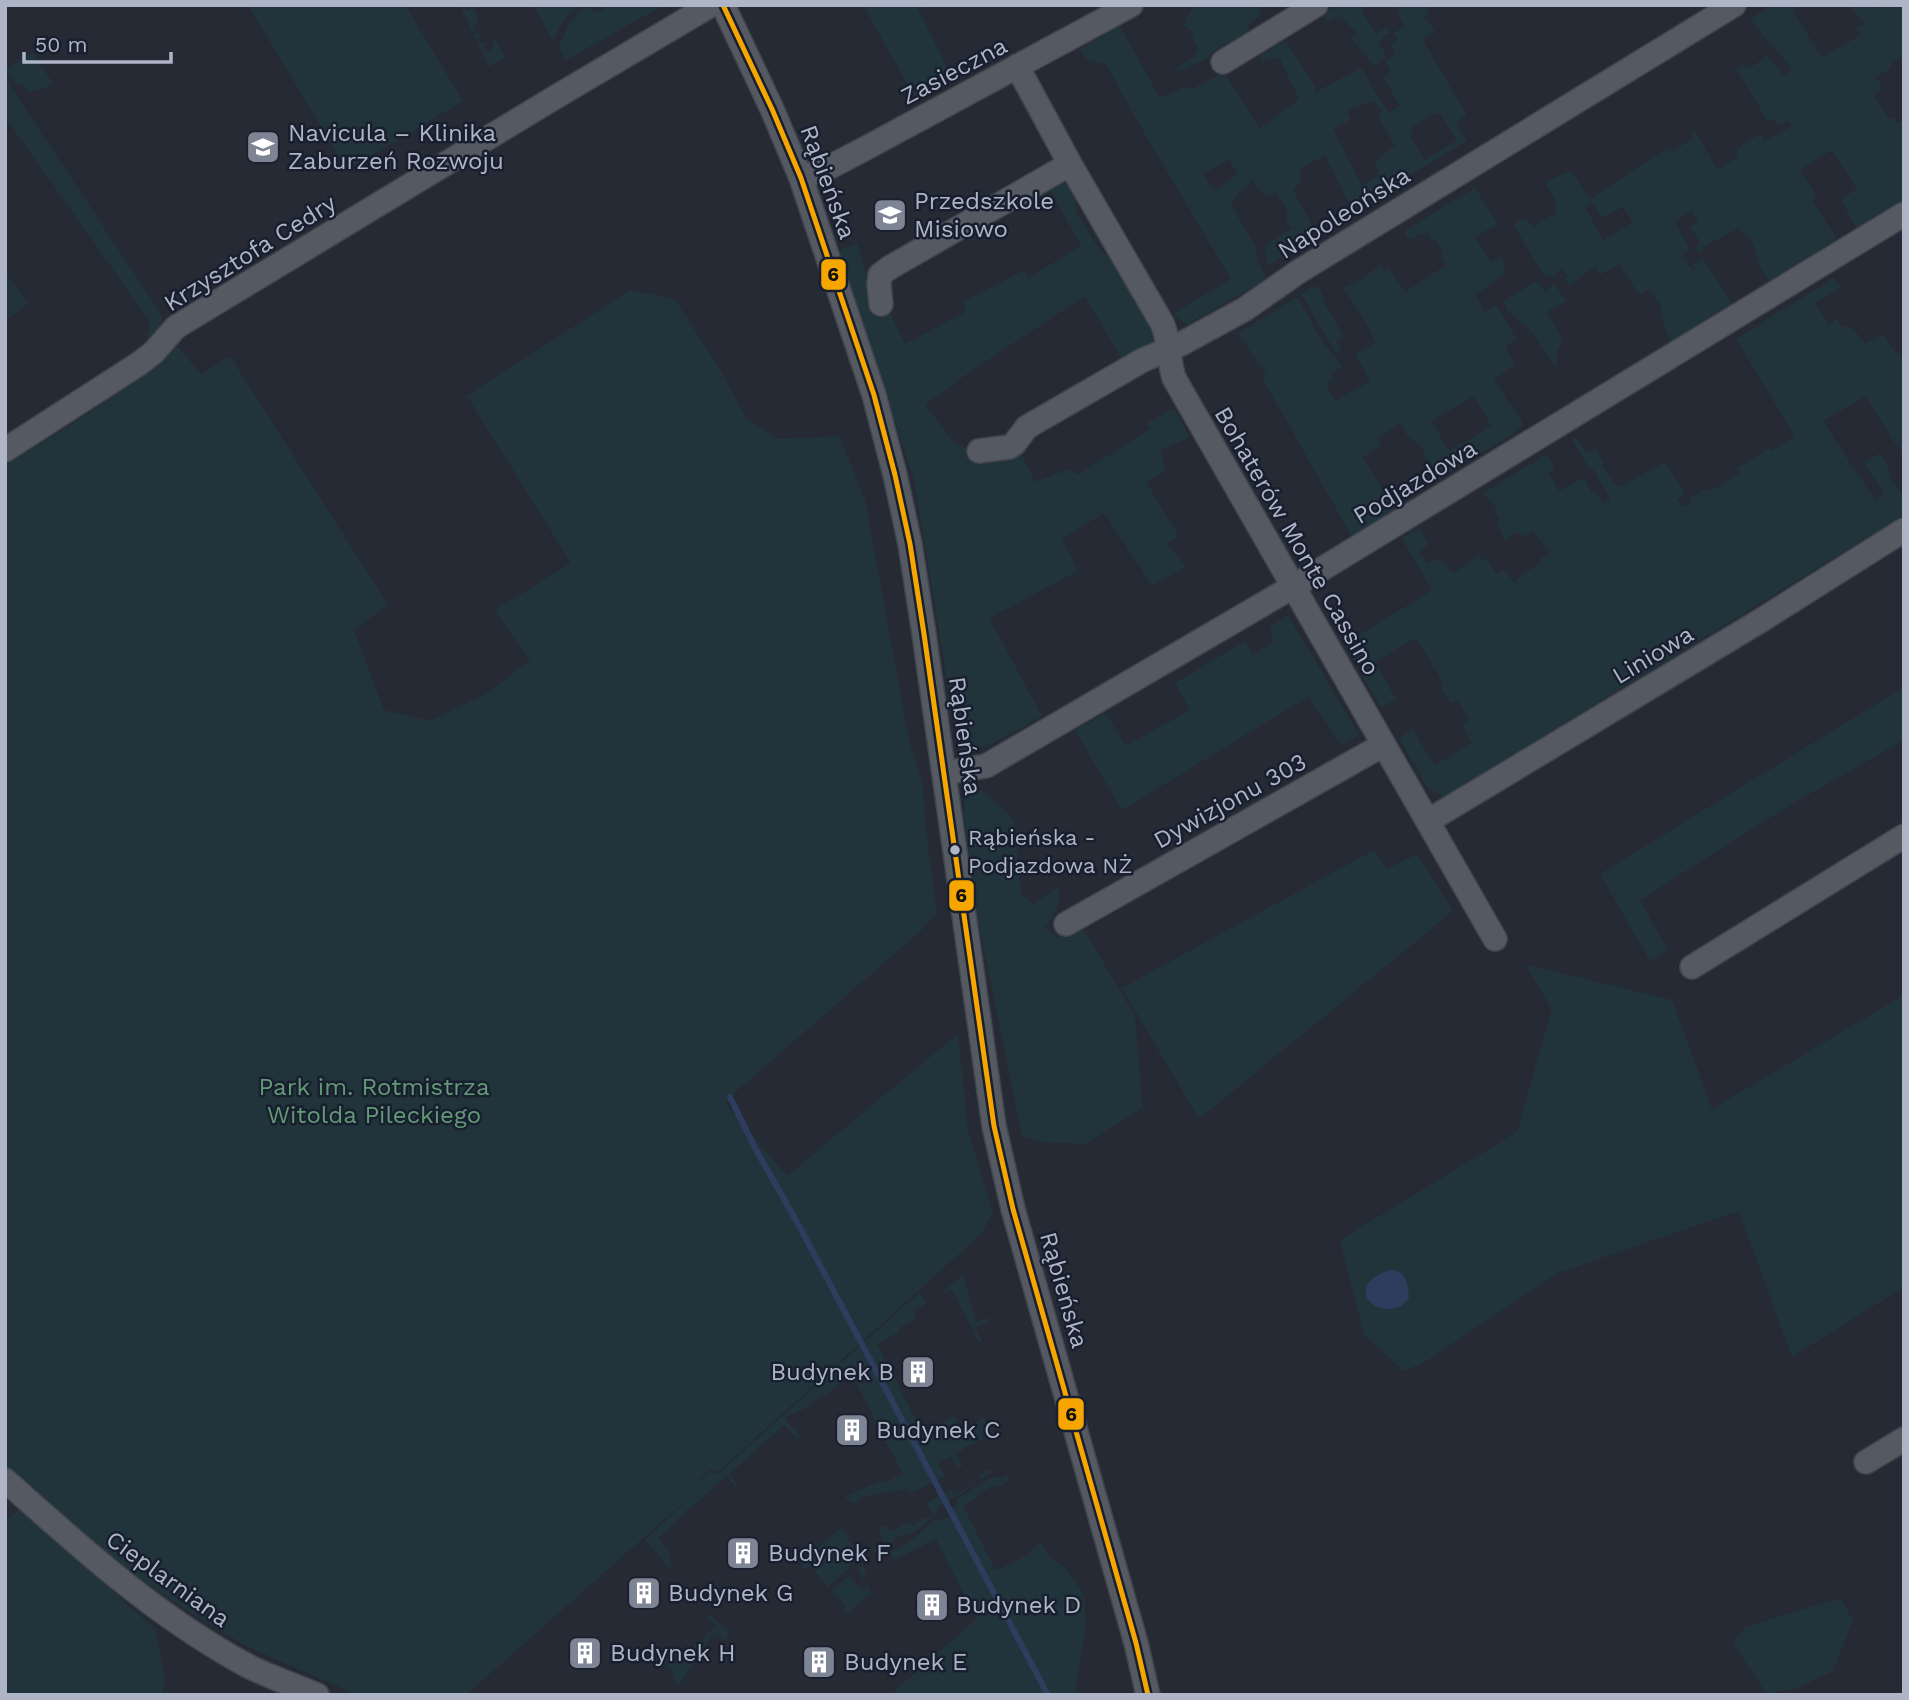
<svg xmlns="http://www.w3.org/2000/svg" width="1909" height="1700" font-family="'Work Sans',sans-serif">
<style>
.green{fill:#22343b;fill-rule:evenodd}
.water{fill:#2e3d5e}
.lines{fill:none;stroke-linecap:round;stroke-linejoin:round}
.stream{stroke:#2e3d5e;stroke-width:6}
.minor-casing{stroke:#41454d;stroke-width:26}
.minor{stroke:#555962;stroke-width:23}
.bus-1-casing{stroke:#181f2f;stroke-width:10}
.bus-1{stroke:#f7a600;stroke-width:5}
.bus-dot{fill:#adb5c7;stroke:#181f2f;stroke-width:2.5}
.labels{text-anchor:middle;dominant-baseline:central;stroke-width:5;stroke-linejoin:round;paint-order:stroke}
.bus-label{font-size:22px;fill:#adb5c7;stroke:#181f2f;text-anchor:start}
.street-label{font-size:24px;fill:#adb5c7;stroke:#181f2f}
.poi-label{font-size:24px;fill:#adb5c7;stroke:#181f2f;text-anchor:start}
.park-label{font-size:24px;fill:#639a76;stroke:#181f2f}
.line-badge{stroke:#181f2f;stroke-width:2.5}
.pale-badge-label{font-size:19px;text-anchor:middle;font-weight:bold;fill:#111}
</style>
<rect width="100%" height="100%" fill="#252a35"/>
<path class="green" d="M 248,5 L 405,5 L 463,101 L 347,170 Z
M 460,5 L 463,5 L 467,11 L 473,7 L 478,17 L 473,33 L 480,35 L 478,41 L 485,43 L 483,50 L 490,52 L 495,39 L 505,57 L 489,67 Z
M 533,5 L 578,5 L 563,21 L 553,40 Z
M 603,5 L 664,5 L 566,60 L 559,47 L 567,28 L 581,9 L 589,8 L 597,13 L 604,9 Z
M 863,5 L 924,5 L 918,9 L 954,81 L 917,101 Z
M 1195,5 L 1260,5 L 1260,13 L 1256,19 L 1250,23 L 1246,32 L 1213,52 L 1206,59 L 1179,71 L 1178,67 L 1196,55 L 1196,51 L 1199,49 L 1193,39 L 1193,33 L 1184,25 L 1187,17 Z
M 1339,5 L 1362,5 L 1362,11 L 1376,34 L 1387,27 L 1390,33 L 1384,35 L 1378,47 L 1383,49 L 1386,57 L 1374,66 L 1351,37 L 1357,33 L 1340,16 L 1327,21 L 1323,15 Z
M 1397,5 L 1426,5 L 1429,13 L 1424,17 L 1435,31 L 1422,39 L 1467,115 L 1456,123 L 1467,141 L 1352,209 L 1325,155 L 1300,169 L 1300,182 L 1293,190 L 1315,230 L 1300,239 L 1302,243 L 1267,266 L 1265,246 L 1292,228 L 1286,219 L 1288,212 L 1276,191 L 1266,197 L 1252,180 L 1237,195 L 1231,205 L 1256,247 L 1257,259 L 1267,279 L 1188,324 L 1179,319 L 1174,313 L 1231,279 L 1143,131 L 1106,64 L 1087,60 L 1080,49 L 1120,26 L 1160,98 L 1184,87 L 1192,89 L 1224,72 L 1260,129 L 1299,99 L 1279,57 L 1263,61 L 1259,56 L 1285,40 L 1315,87 L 1315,92 L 1361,68 L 1388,113 L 1400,106 L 1383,77 L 1391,72 L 1385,61 L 1396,54 L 1390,46 L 1398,39 L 1394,33 L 1404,26 L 1397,11 L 1399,8 ZM 1374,101 L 1382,111 L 1378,118 L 1395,146 L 1382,155 L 1383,157 L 1374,163 L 1380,175 L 1362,186 L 1333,129 L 1351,120 L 1347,111 ZM 1435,113 L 1440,113 L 1457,140 L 1425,160 L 1410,137 L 1414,126 ZM 1229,159 L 1238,174 L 1214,191 L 1203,174 Z
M 1772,5 L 1794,5 L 1794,14 L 1822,57 L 1861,35 L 1856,29 L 1864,24 L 1850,5 L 1871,5 L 1874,9 L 1880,5 L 1904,5 L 1904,63 L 1900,58 L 1890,63 L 1891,68 L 1876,77 L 1883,89 L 1874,95 L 1889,119 L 1893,117 L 1897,123 L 1902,120 L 1904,122 L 1904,204 L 1857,230 L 1841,200 L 1857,188 L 1832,150 L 1800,170 L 1817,196 L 1812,200 L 1837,239 L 1769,281 L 1758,263 L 1759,261 L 1751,240 L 1739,228 L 1701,248 L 1702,250 L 1699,253 L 1695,247 L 1700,242 L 1690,227 L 1698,222 L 1691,211 L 1675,222 L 1690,250 L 1682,255 L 1693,271 L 1696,269 L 1693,265 L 1703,259 L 1732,304 L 1671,341 L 1664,327 L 1661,307 L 1649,289 L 1639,295 L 1619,264 L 1600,275 L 1595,267 L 1570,285 L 1564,279 L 1568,277 L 1563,269 L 1553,275 L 1544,276 L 1513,224 L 1526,218 L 1533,227 L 1556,213 L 1556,202 L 1545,182 L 1571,171 L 1590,199 L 1670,147 L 1672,151 L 1691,140 L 1694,130 L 1718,170 L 1737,157 L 1737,150 L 1747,141 L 1760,134 L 1765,141 L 1792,126 L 1789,120 L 1778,126 L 1773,119 L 1768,122 L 1737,69 L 1744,65 L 1750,68 L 1767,56 L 1784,76 L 1792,69 C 1778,51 1763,37 1750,19 ZM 1591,202 L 1602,218 L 1623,207 L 1633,223 L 1603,240 L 1585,207 Z
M 32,52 L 53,83 L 42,89 L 28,92 L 22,84 L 19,86 L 6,70 Z
M 5,78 L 161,314 C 165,328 154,336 145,345 L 149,328 L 149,320 L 5,117 Z
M 1059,181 L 1069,185 L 1076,195 L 1076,211 L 1099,249 L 1116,262 L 1154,328 L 1156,336 L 1155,343 L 1124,363 L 1085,296 L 967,374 L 925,405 L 953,441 L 993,462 L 1020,451 L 1035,482 L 1070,469 L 1077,475 L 1151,429 L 1146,424 L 1174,408 L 1190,437 L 1161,450 L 1165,471 L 1146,482 L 1179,537 L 1167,543 L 1186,567 L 1152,585 L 1104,513 L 1062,539 L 1078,571 L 989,618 L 1042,716 L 990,745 L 959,752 L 914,479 L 838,251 L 857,243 L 874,299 L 885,302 L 905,344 L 966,312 L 963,302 L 1024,270 L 1028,278 L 1081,246 L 1051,191 L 1030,202 L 1028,198 Z
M 1475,188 L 1498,224 L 1475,237 L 1491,262 L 1502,257 L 1506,273 L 1475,295 L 1485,312 L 1496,305 L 1516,338 L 1505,347 L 1515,364 L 1494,380 L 1524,425 L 1501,441 L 1439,478 L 1426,458 L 1422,447 L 1406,434 L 1400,423 L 1378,437 L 1381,445 L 1363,457 L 1395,510 L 1352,537 L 1263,379 L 1266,375 L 1238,333 L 1298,297 L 1319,337 L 1342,367 L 1331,373 L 1334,379 L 1326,384 L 1335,401 L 1370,381 L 1355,354 L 1376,343 L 1361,314 L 1343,288 L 1357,282 L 1381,265 L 1384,272 L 1389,269 L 1405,292 L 1446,265 L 1440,255 L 1444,254 L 1435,240 L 1431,241 L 1428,232 L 1408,239 L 1404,231 ZM 1474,396 L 1491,426 L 1449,451 L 1431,421 Z
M 5,272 L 28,304 L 6,320 L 5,319 Z
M 1834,278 L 1841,287 L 1815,303 L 1828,324 L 1837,319 L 1841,326 L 1854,329 L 1865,344 L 1883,335 L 1904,362 L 1904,454 L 1894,442 L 1866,396 L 1823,421 L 1854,469 L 1876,500 L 1884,494 L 1864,463 L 1880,453 L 1887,465 L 1891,479 L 1904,497 L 1904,515 L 1444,797 L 1427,787 L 1399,738 L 1414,728 L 1417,737 L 1435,765 L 1472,743 L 1462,724 L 1469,720 L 1458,701 L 1451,704 L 1440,687 L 1444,684 L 1416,638 L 1375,662 L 1396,699 L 1381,708 L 1345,644 L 1432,590 L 1401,537 L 1420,530 L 1429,544 L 1419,552 L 1427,564 L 1438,558 L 1453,573 L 1479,555 L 1484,561 L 1487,559 L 1496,574 L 1505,569 L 1514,583 L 1522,574 L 1541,563 L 1541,558 L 1551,553 L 1533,531 L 1523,537 L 1518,532 L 1505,540 L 1497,523 L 1500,518 L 1495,512 L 1497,509 L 1483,493 L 1547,454 L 1555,468 L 1548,472 L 1559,491 L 1584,478 L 1592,493 L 1596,492 L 1603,504 L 1611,500 L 1593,469 L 1590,470 L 1572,439 L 1576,436 L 1586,453 L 1595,448 L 1604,463 L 1601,465 L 1618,488 L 1665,462 L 1685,494 L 1677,499 L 1682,507 L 1691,503 L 1689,499 L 1706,489 L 1709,492 L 1740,473 L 1738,468 L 1769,448 L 1771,451 L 1795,436 L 1736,339 Z
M 1537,281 L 1545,292 L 1554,284 L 1567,301 L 1547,312 L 1563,340 L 1557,352 L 1556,367 L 1532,332 L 1508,311 L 1503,301 Z
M 1316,285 L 1322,294 L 1324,302 L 1343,335 L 1343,337 L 1336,341 L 1342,351 L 1335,352 L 1301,294 Z
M 630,290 L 675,299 L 722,373 L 747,419 L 779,439 L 839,436 L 865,500 L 910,745 L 922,782 L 927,840 L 937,914 L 922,927 L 923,929 L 724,1102 L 787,1176 L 958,1034 L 968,1131 L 993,1213 L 981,1234 L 719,1471 L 709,1470 L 699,1479 L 699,1486 L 700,1480 L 709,1472 L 719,1473 L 920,1292 L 926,1304 L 913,1311 L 916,1319 L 898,1329 L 899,1332 L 877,1344 L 922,1432 L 954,1416 L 961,1428 L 966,1430 L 984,1417 L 996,1439 L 995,1445 L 988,1432 L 982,1435 L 983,1439 L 956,1453 L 963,1466 L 958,1468 L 951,1456 L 938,1463 L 945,1476 L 911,1493 L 904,1489 L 861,1497 L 857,1503 L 852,1503 L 845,1498 L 846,1496 L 880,1481 L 882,1483 L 903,1474 L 853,1377 L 832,1388 L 832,1391 L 810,1403 L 811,1406 L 785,1417 L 792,1429 L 795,1427 L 800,1438 L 797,1438 L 784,1425 L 729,1474 L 738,1485 L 736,1487 L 726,1476 L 658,1538 L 670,1552 L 670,1563 L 675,1574 L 645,1540 L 700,1488 L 466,1695 L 358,1695 L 246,1646 L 180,1606 L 115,1561 L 5,1465 L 5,466 L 97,408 L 177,346 L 201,374 L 230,356 L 388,605 L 354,630 L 384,710 L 430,721 L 488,693 L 530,660 L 495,610 L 571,563 L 467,396 Z
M 1288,615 L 1359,735 L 1342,745 L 1308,697 L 1122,810 L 1075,730 L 1106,713 L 1126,746 L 1190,710 L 1175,683 L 1245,641 L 1253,654 L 1274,642 L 1270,627 Z
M 1904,687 L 1904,740 L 1785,808 L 1640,900 L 1668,950 L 1650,961 L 1600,874 Z
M 974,789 L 985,792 L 1014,820 L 1021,894 L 1034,904 L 1058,887 C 1062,904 1055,915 1045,928 L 1058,937 L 1084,930 L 1135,1016 L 1140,1074 L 1142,1108 L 1085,1144 L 1042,1142 L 1022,1136 L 978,919 L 964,815 L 965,796 Z
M 1374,850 L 1387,869 L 1417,854 L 1453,911 L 1199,1119 L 1122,988 Z
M 1525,964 L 1672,1000 L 1712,1109 L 1904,995 L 1904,1287 L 1792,1357 L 1739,1211 L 1558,1273 L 1425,1362 L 1404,1371 L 1364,1335 L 1340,1240 L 1517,1132 L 1552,1009 Z
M 963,1274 L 976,1321 L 990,1318 L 991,1320 L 975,1328 L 982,1341 L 979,1342 L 952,1290 L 940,1295 Z
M 991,1469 L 992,1472 L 955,1498 L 953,1497 L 947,1503 L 941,1504 L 934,1516 L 913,1533 L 897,1536 L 891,1544 L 891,1547 L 887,1547 L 875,1554 L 872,1549 L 884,1542 L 878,1529 L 886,1525 L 890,1532 L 910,1521 L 913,1526 L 925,1517 L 926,1519 L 933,1516 L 927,1503 L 951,1490 L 955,1494 L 980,1480 L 980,1474 Z
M 1007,1475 L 1010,1480 L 998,1487 L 996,1484 L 977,1495 L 978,1497 L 963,1506 L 996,1571 L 1032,1552 L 1031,1549 L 1042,1543 L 1049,1557 L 1063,1566 L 1083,1592 L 1086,1622 L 1075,1695 L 890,1695 L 1003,1596 L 976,1618 L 936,1539 L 894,1560 L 890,1552 L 909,1542 L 936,1519 L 938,1521 L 951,1515 L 952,1508 L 958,1502 L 957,1500 L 960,1497 L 994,1476 L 1002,1478 Z
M 20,1508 L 155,1629 L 165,1678 L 162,1695 L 5,1695 L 5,1522 Z
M 843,1529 L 861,1561 L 855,1564 L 854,1563 L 828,1587 L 810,1566 L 804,1569 L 800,1564 L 837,1531 Z
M 863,1566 L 867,1574 L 863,1576 L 871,1593 L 847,1614 L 842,1611 L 846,1606 L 832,1591 L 849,1576 L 864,1591 L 867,1588 L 857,1568 Z
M 1840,1598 L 1853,1620 L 1833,1671 L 1796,1689 L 1766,1693 L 1733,1643 L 1745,1627 Z
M 710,1614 L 728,1632 L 727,1642 L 714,1633 L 701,1652 L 713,1661 L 711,1664 L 699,1656 L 678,1686 L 675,1683 C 674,1667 661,1661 655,1648 L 657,1647 L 674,1664 L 716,1626 L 707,1615 Z"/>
<path class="water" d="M 1390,1270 C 1407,1270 1408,1285 1409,1298 C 1387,1328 1335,1289 1390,1270 Z"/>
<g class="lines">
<path class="stream" d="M 730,1097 L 754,1146 L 804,1235 L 1048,1695"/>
<g class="minor-casing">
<path id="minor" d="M 723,5 L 772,109 L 801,178 L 874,395 L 895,475 L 910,544 L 924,634 L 994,1126 L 1013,1209 L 1136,1643 L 1148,1695
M 1223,62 L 1316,5
M 1017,66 L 1070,164 L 1162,323 C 1170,340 1168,359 1174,378 L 1495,939
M 801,178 L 830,167 L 868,147 L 1131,5
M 881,304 L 879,285 L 880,275 L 889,268 L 1070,164
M 5,450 L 140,363 L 154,352 L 176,327 L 554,98 L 711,5
M 979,451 L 1009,447 L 1014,444 L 1027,427 L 1143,360 L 1181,344 L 1245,309 L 1298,272 L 1734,5
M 944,773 L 986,766 L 1294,586 L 1904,214
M 1428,821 L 1760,621 L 1904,530
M 1066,924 L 1383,745
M 1692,967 L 1904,836
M 1866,1462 L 1904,1439
M 5,1480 C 81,1548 157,1617 248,1666 C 270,1677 294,1685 317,1695"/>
</g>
<use href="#minor" class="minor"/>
<g class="bus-1-casing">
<path id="bus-1" d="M 723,5 L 772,109 L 801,178 L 874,395 L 895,475 L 910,544 L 924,634 L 994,1126 L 1013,1209 L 1136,1643 L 1148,1695"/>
</g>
<use href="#bus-1" class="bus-1"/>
</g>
<defs>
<g id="school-square" transform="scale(1.75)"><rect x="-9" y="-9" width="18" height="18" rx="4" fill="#7d8494" stroke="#181f2f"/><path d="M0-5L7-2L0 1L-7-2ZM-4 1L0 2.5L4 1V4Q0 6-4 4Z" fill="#fff"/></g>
<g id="building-square" transform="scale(1.75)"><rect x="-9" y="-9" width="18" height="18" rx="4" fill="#7d8494" stroke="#181f2f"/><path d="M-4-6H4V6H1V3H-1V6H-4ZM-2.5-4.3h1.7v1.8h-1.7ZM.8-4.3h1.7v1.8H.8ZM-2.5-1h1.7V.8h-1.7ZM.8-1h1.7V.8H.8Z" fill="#fff"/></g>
</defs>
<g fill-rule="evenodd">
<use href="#school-square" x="263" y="147"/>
<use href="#school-square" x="890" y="215"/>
<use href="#building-square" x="918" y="1372"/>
<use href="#building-square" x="852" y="1430"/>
<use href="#building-square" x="743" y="1553"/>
<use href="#building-square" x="644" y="1593"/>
<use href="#building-square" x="932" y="1605"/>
<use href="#building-square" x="585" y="1653"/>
<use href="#building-square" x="819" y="1662"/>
</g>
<circle class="bus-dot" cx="955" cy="850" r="6"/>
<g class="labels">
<g class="bus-label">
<text x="968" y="837">Rąbieńska -<tspan x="968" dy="28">Podjazdowa NŻ</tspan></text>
</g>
<g class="street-label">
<text transform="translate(954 71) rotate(-28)">Zasieczna</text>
<text transform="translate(828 182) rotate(70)">Rąbieńska</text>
<text transform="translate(1344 213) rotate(-32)">Napoleońska</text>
<text transform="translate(250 253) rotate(-32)">Krzysztofa Cedry</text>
<text transform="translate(1415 482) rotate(-31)">Podjazdowa</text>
<text transform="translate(1297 541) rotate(60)">Bohaterów Monte Cassino</text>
<text transform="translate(1653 655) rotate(-31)">Liniowa</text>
<text transform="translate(965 736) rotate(82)">Rąbieńska</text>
<text transform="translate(1230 801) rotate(-29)">Dywizjonu 303</text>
<text transform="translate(1064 1290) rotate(74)">Rąbieńska</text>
<text transform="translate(168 1579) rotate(36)">Cieplarniana</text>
</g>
<g class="poi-label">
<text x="288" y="133">Navicula – Klinika<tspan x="288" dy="28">Zaburzeń Rozwoju</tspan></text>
<text x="914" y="201">Przedszkole<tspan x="914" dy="28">Misiowo</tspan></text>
<text x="894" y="1372" text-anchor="end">Budynek B</text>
<text x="876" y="1430">Budynek C</text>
<text x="768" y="1553">Budynek F</text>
<text x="668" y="1593">Budynek G</text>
<text x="956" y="1605">Budynek D</text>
<text x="610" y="1653">Budynek H</text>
<text x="844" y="1662">Budynek E</text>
</g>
<g class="park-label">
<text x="374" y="1087">Park im. Rotmistrza<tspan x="374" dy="28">Witolda Pileckiego</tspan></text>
</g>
</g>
<g class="line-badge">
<rect x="820" y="258" width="27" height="33" rx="7" fill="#f7a600"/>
<rect x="948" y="879" width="27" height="33" rx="7" fill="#f7a600"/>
<rect x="1057" y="1397" width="28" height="34" rx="7" fill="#f7a600"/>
</g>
<g class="pale-badge-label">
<text x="833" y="281">6</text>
<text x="961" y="902">6</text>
<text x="1071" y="1421">6</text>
</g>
<rect width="1909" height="1700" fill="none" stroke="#adb5c7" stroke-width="14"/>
<path d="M24 52v10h147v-10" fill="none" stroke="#adb5c7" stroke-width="3.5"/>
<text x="35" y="52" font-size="21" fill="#adb5c7" stroke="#181f2f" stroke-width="5" paint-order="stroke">50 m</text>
</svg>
